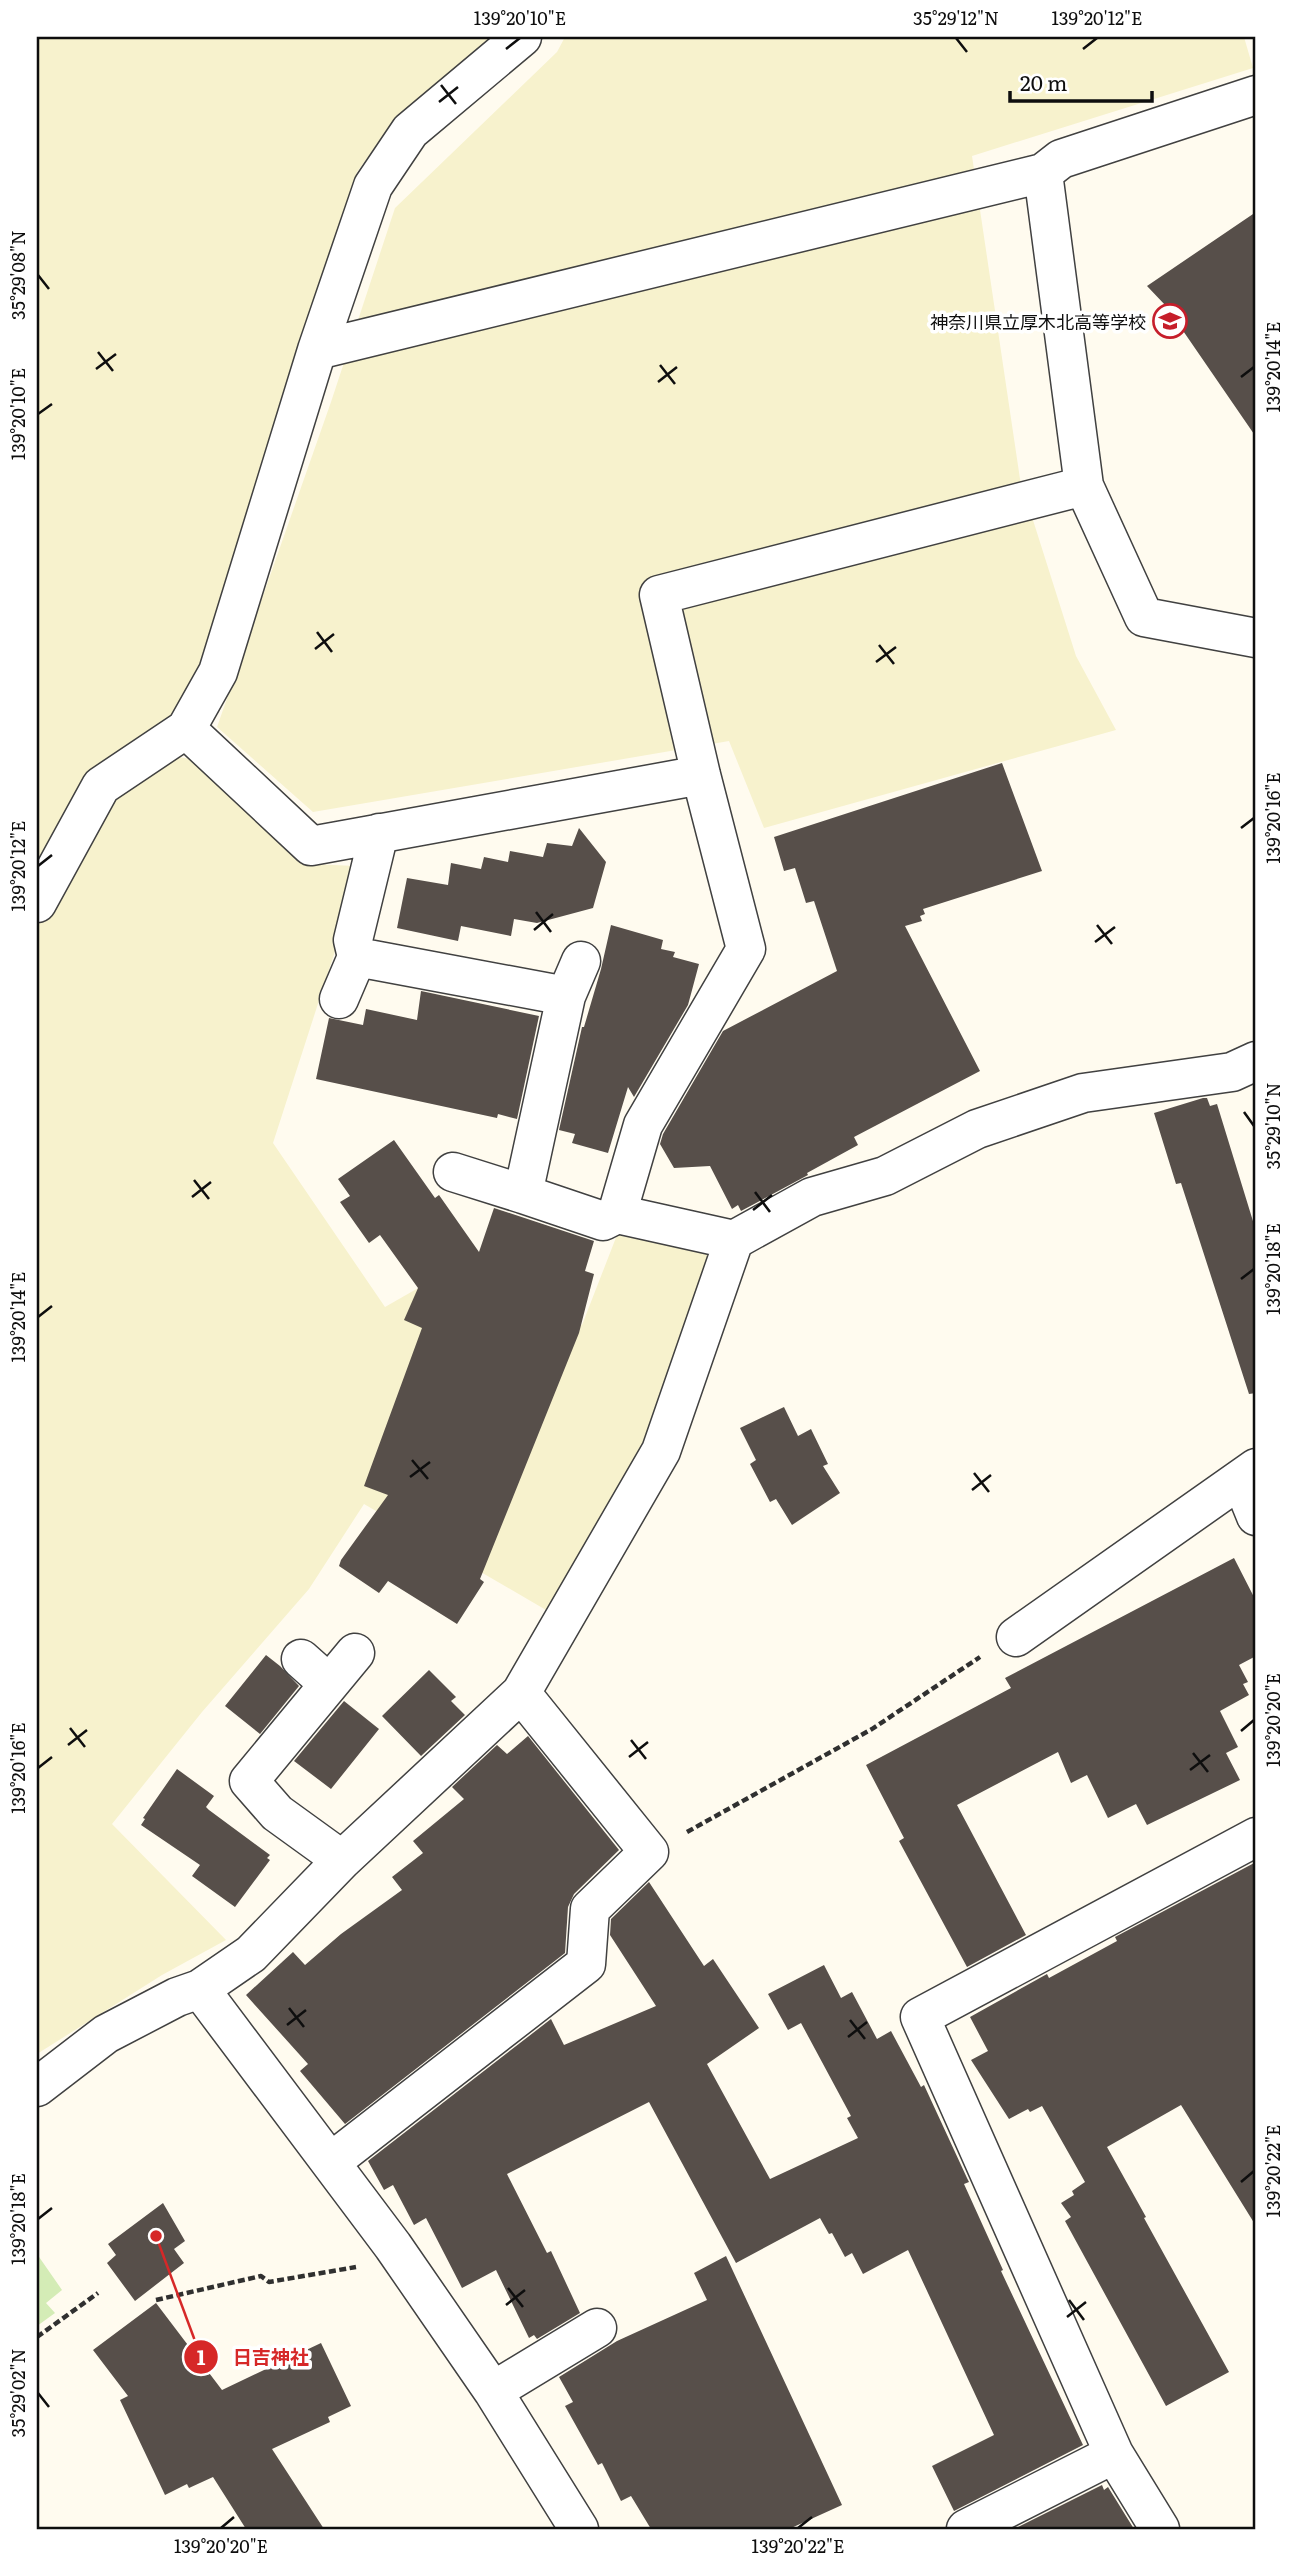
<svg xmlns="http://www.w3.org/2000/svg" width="1293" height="2566" font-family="Literata,'Noto Sans JP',serif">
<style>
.farmland{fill:#f7f2cd}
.green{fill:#d4ecb6}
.building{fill:#574f4a}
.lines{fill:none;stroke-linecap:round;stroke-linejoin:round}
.minor-casing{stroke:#414141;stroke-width:41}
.path{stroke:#303030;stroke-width:4.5;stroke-dasharray:7 3.5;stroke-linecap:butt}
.minor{stroke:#fff;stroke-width:38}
.ticks{fill:none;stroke:#0e0e0e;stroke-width:2.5}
.labels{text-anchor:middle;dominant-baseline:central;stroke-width:7;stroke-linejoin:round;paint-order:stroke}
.poi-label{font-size:18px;fill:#0e0e0e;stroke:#fff;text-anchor:end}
.leader{fill:none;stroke:#d62828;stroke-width:2.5}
.callout-dot{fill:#d62828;stroke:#fff;stroke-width:2.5}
.mark-label{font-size:21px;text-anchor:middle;font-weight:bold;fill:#fff}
.callout-label{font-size:19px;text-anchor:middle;font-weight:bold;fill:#d62828;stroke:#fff;stroke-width:7;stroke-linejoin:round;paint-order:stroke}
.neatline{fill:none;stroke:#0e0e0e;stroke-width:2.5}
.ticks-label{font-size:18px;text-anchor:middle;fill:#0e0e0e}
</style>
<rect width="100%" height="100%" fill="#fffbef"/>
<path class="farmland" d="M 37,37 L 493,37 L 388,129 L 357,172 L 207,656 L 172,756 L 197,760 L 312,864 L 355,866 L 336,948 L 273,1143 L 385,1307 L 441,1275 L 582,1325 L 617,1235 L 710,1254 L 655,1436 L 572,1577 L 546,1610 L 364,1504 L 309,1589 L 202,1712 L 112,1824 L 226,1940 L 162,1975 L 37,2054 Z
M 565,37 L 1244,37 L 1253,68 L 972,156 L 1020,479 L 1076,656 L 1116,730 L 764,828 L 729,741 L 313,812 L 217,727 L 331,402 L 395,208 L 557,52 Z"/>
<path class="green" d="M 37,2254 L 62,2290 L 46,2303 L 55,2313 L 37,2326 Z"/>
<path class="building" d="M 1256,212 L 1256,437 L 1166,306 L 1147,286 Z
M 1002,763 L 1042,871 L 923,909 L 925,914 L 920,916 L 922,921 L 905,926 L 980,1071 L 854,1137 L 858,1145 L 807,1173 L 808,1175 L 741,1211 L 738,1205 L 732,1209 L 710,1166 L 674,1168 L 660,1144 L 663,1134 L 723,1031 L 837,971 L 814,901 L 806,903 L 795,868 L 784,871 L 774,837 Z
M 579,828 L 606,862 L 593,908 L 537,923 L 514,919 L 511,936 L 461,926 L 458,941 L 397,928 L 407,878 L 448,885 L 451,863 L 481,869 L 484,857 L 508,862 L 510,851 L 543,857 L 547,843 L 572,846 Z
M 611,925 L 663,940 L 661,949 L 675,952 L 673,957 L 699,964 L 688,1005 L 634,1097 L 628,1087 L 608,1153 L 572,1143 L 575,1134 L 559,1130 L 582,1027 L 584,1027 L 601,969 Z
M 421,991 L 539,1016 L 517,1119 L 498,1114 L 497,1118 L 316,1079 L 329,1018 L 363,1025 L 366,1009 L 417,1020 Z
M 1203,1098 L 1207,1098 L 1210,1106 L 1217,1104 L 1256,1231 L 1256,1393 L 1249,1394 L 1181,1183 L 1176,1184 L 1154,1113 Z
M 394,1140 L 435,1198 L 439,1195 L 479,1252 L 494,1208 L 594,1241 L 585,1271 L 594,1274 L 579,1333 L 480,1579 L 484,1582 L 457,1624 L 388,1581 L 379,1593 L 339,1566 L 341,1560 L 388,1495 L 364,1486 L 422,1328 L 404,1320 L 418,1288 L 380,1235 L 369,1243 L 340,1202 L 350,1196 L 338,1179 Z
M 784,1407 L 798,1436 L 811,1429 L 828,1464 L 823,1466 L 840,1493 L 792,1525 L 776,1499 L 770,1502 L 750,1464 L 756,1460 L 740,1428 Z
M 1234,1558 L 1256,1601 L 1256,1656 L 1239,1665 L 1248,1682 L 1243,1684 L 1249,1695 L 1220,1711 L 1238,1747 L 1226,1753 L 1240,1780 L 1147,1825 L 1136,1804 L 1108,1818 L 1087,1775 L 1071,1783 L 1058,1752 L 957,1805 L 1026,1935 L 967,1967 L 899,1841 L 904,1838 L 866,1765 L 1011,1688 L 1005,1678 Z
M 266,1655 L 280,1666 L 299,1686 L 260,1734 L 225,1706 Z
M 429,1670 L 456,1697 L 451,1701 L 465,1715 L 421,1756 L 382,1716 Z
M 344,1701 L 379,1729 L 331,1789 L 294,1761 Z
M 528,1736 L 619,1850 L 574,1894 L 568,1907 L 565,1953 L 345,2124 L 300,2071 L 308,2064 L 246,1995 L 293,1952 L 305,1965 L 341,1934 L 402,1890 L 392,1877 L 423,1853 L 413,1841 L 464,1799 L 452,1787 L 497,1745 L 507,1754 Z
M 177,1769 L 214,1796 L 206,1807 L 209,1810 L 270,1855 L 267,1858 L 270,1860 L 235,1907 L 192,1876 L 200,1865 L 141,1825 L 145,1819 L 143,1818 Z
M 1256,1862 L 1256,2226 L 1181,2105 L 1107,2147 L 1146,2217 L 1144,2218 L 1229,2372 L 1166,2406 L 1065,2221 L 1071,2217 L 1061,2203 L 1074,2195 L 1072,2191 L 1085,2182 L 1042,2106 L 1030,2112 L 1028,2109 L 1009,2119 L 971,2060 L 988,2051 L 970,2017 L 1047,1974 L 1049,1978 L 1117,1941 L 1115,1937 Z
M 649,1882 L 704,1966 L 713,1959 L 759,2028 L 707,2064 L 770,2179 L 858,2138 L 847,2118 L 851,2116 L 801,2023 L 788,2030 L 768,1994 L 824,1965 L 841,1998 L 852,1992 L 877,2039 L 891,2031 L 921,2087 L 924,2085 L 967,2178 L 969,2182 L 964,2184 L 1003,2270 L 1001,2271 L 1083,2445 L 954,2511 L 932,2466 L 994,2435 L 908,2250 L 863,2274 L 852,2253 L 845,2257 L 832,2233 L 829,2234 L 820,2218 L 736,2263 L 649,2102 L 507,2174 L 547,2253 L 551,2251 L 580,2313 L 537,2339 L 534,2335 L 529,2338 L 496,2270 L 462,2288 L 426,2218 L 414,2225 L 393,2185 L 384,2190 L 368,2161 L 551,2019 L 564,2045 L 656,2006 L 610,1935 L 611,1919 Z
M 163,2203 L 185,2241 L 174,2249 L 184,2263 L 135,2301 L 107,2263 L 116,2255 L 108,2244 Z
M 726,2256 L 842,2505 L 789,2529 L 651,2529 L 631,2496 L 621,2501 L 602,2463 L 598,2465 L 565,2406 L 573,2402 L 559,2377 L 617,2341 L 707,2300 L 694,2273 Z
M 156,2303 L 222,2390 L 321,2343 L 351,2406 L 328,2417 L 330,2422 L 272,2449 L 324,2529 L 246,2529 L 213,2477 L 189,2488 L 187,2484 L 165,2495 L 120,2400 L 128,2396 L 93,2350 Z
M 1102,2485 L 1104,2490 L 1108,2487 L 1134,2529 L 1014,2529 Z"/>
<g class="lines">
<g class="minor-casing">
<path id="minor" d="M 522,37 L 410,131 L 373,186 L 317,350 L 218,672 L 186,729 L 311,846 L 701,775
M 1043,173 L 1084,486 L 1144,617 L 1256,638
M 317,350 L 1043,173 L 1061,159 L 1256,95
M 1084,486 L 659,595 L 701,775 L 746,949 L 643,1125 L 617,1214 L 734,1240 L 812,1197 L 885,1176 L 977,1129 L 1083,1093 L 1232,1072 L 1256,1061
M 379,833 L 353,940 L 357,957 L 566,996 L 523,1194 L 603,1221 L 617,1214
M 37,903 L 101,786 L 186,729
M 566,996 L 581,961
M 339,999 L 357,957
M 453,1172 L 523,1194
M 1241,1479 L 1256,1516
M 1016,1637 L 1256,1468
M 301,1659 L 329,1684
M 342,1860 L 277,1813 L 249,1781 L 355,1653
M 200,1989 L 393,2246 L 493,2391 L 579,2529
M 37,2087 L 106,2034 L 177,1997 L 200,1989 L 251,1954 L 342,1860 L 521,1693 L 661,1451 L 734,1240
M 331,2162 L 586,1964 L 590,1909 L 649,1852 L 521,1693
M 493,2391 L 597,2328
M 966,2529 L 1114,2454
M 1160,2529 L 1114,2454 L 920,2017 L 1256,1837"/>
</g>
<path class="path" d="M 687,1832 L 872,1729 L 980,1657
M 156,2300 L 261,2276 L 269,2282 L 356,2267
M 37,2337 L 98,2293"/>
<use href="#minor" class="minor"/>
</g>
<path class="ticks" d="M 956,38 L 967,52M 506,49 L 520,38M 1083,49 L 1097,38M 441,85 L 456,104M 439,102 L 458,87M 38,275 L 49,289M 98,352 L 113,371M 660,365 L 675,384M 96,369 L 116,354M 1241,377 L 1254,367M 658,382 L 677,367M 38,414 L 52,404M 317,632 L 332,652M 879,645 L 894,664M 315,649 L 334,634M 876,662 L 896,647M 1241,828 L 1254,818M 38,866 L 52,855M 536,912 L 551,932M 1097,925 L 1112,944M 534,930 L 553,914M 1095,942 L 1115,927M 1244,1112 L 1254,1126M 194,1180 L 209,1199M 755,1192 L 770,1212M 192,1197 L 211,1182M 753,1210 L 772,1195M 1241,1279 L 1254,1269M 38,1317 L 52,1306M 412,1460 L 428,1479M 974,1473 L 989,1492M 410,1477 L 430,1462M 972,1490 L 991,1475M 70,1728 L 85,1747M 1241,1731 L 1254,1720M 631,1740 L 646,1759M 68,1745 L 87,1730M 1193,1753 L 1208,1772M 629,1757 L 648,1742M 38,1768 L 52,1757M 1190,1770 L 1210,1755M 289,2008 L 304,2027M 850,2020 L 865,2039M 287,2025 L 306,2010M 848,2037 L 867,2022M 1241,2182 L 1254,2171M 38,2219 L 52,2208M 508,2288 L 523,2307M 1069,2300 L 1084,2320M 506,2305 L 525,2290M 1067,2317 L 1086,2302M 38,2393 L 49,2407M 221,2528 L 234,2517M 798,2528 L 812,2517"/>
<defs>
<g id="school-ring" transform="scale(1.75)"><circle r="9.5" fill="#fff" stroke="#c61e2b" stroke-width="1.5"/><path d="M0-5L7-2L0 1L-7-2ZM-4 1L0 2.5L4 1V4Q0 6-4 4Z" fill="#c61e2b"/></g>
</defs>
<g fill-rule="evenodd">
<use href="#school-ring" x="1170" y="321"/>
</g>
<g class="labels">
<g class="poi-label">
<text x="1146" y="321">神奈川県立厚木北高等学校</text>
</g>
</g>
<path class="leader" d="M156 2236L201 2357"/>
<g class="callout-dot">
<circle cx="156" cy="2236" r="7"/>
<circle cx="201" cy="2357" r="18"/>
</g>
<g class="mark-label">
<text x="201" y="2365">1</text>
</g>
<g class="callout-label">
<text x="271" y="2364">日吉神社</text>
</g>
<rect width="1293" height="2566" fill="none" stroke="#ffffff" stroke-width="77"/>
<path d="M1010 91v10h142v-10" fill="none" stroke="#0e0e0e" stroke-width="3.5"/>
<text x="1020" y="91" font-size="21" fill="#0e0e0e" stroke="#ffffff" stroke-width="5" paint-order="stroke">20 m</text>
<rect x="38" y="38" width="1216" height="2490" class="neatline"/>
<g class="ticks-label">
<text x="520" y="25">139°20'10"E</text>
<text x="956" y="25">35°29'12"N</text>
<text x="1097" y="25">139°20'12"E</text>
<text transform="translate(19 275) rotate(-90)" y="6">35°29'08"N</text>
<text transform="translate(1274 367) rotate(-90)" y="6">139°20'14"E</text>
<text transform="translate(19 414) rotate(-90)" y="6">139°20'10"E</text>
<text transform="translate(1274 818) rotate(-90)" y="6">139°20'16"E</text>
<text transform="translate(19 866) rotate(-90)" y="6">139°20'12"E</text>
<text transform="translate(1274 1126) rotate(-90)" y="6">35°29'10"N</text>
<text transform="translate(1274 1269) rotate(-90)" y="6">139°20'18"E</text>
<text transform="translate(19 1317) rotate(-90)" y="6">139°20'14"E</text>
<text transform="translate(1274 1720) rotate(-90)" y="6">139°20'20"E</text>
<text transform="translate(19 1768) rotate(-90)" y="6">139°20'16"E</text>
<text transform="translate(1274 2171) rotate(-90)" y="6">139°20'22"E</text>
<text transform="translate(19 2219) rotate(-90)" y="6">139°20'18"E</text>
<text transform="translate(19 2393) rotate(-90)" y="6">35°29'02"N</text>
<text x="221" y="2553">139°20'20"E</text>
<text x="798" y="2553">139°20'22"E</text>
</g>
</svg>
